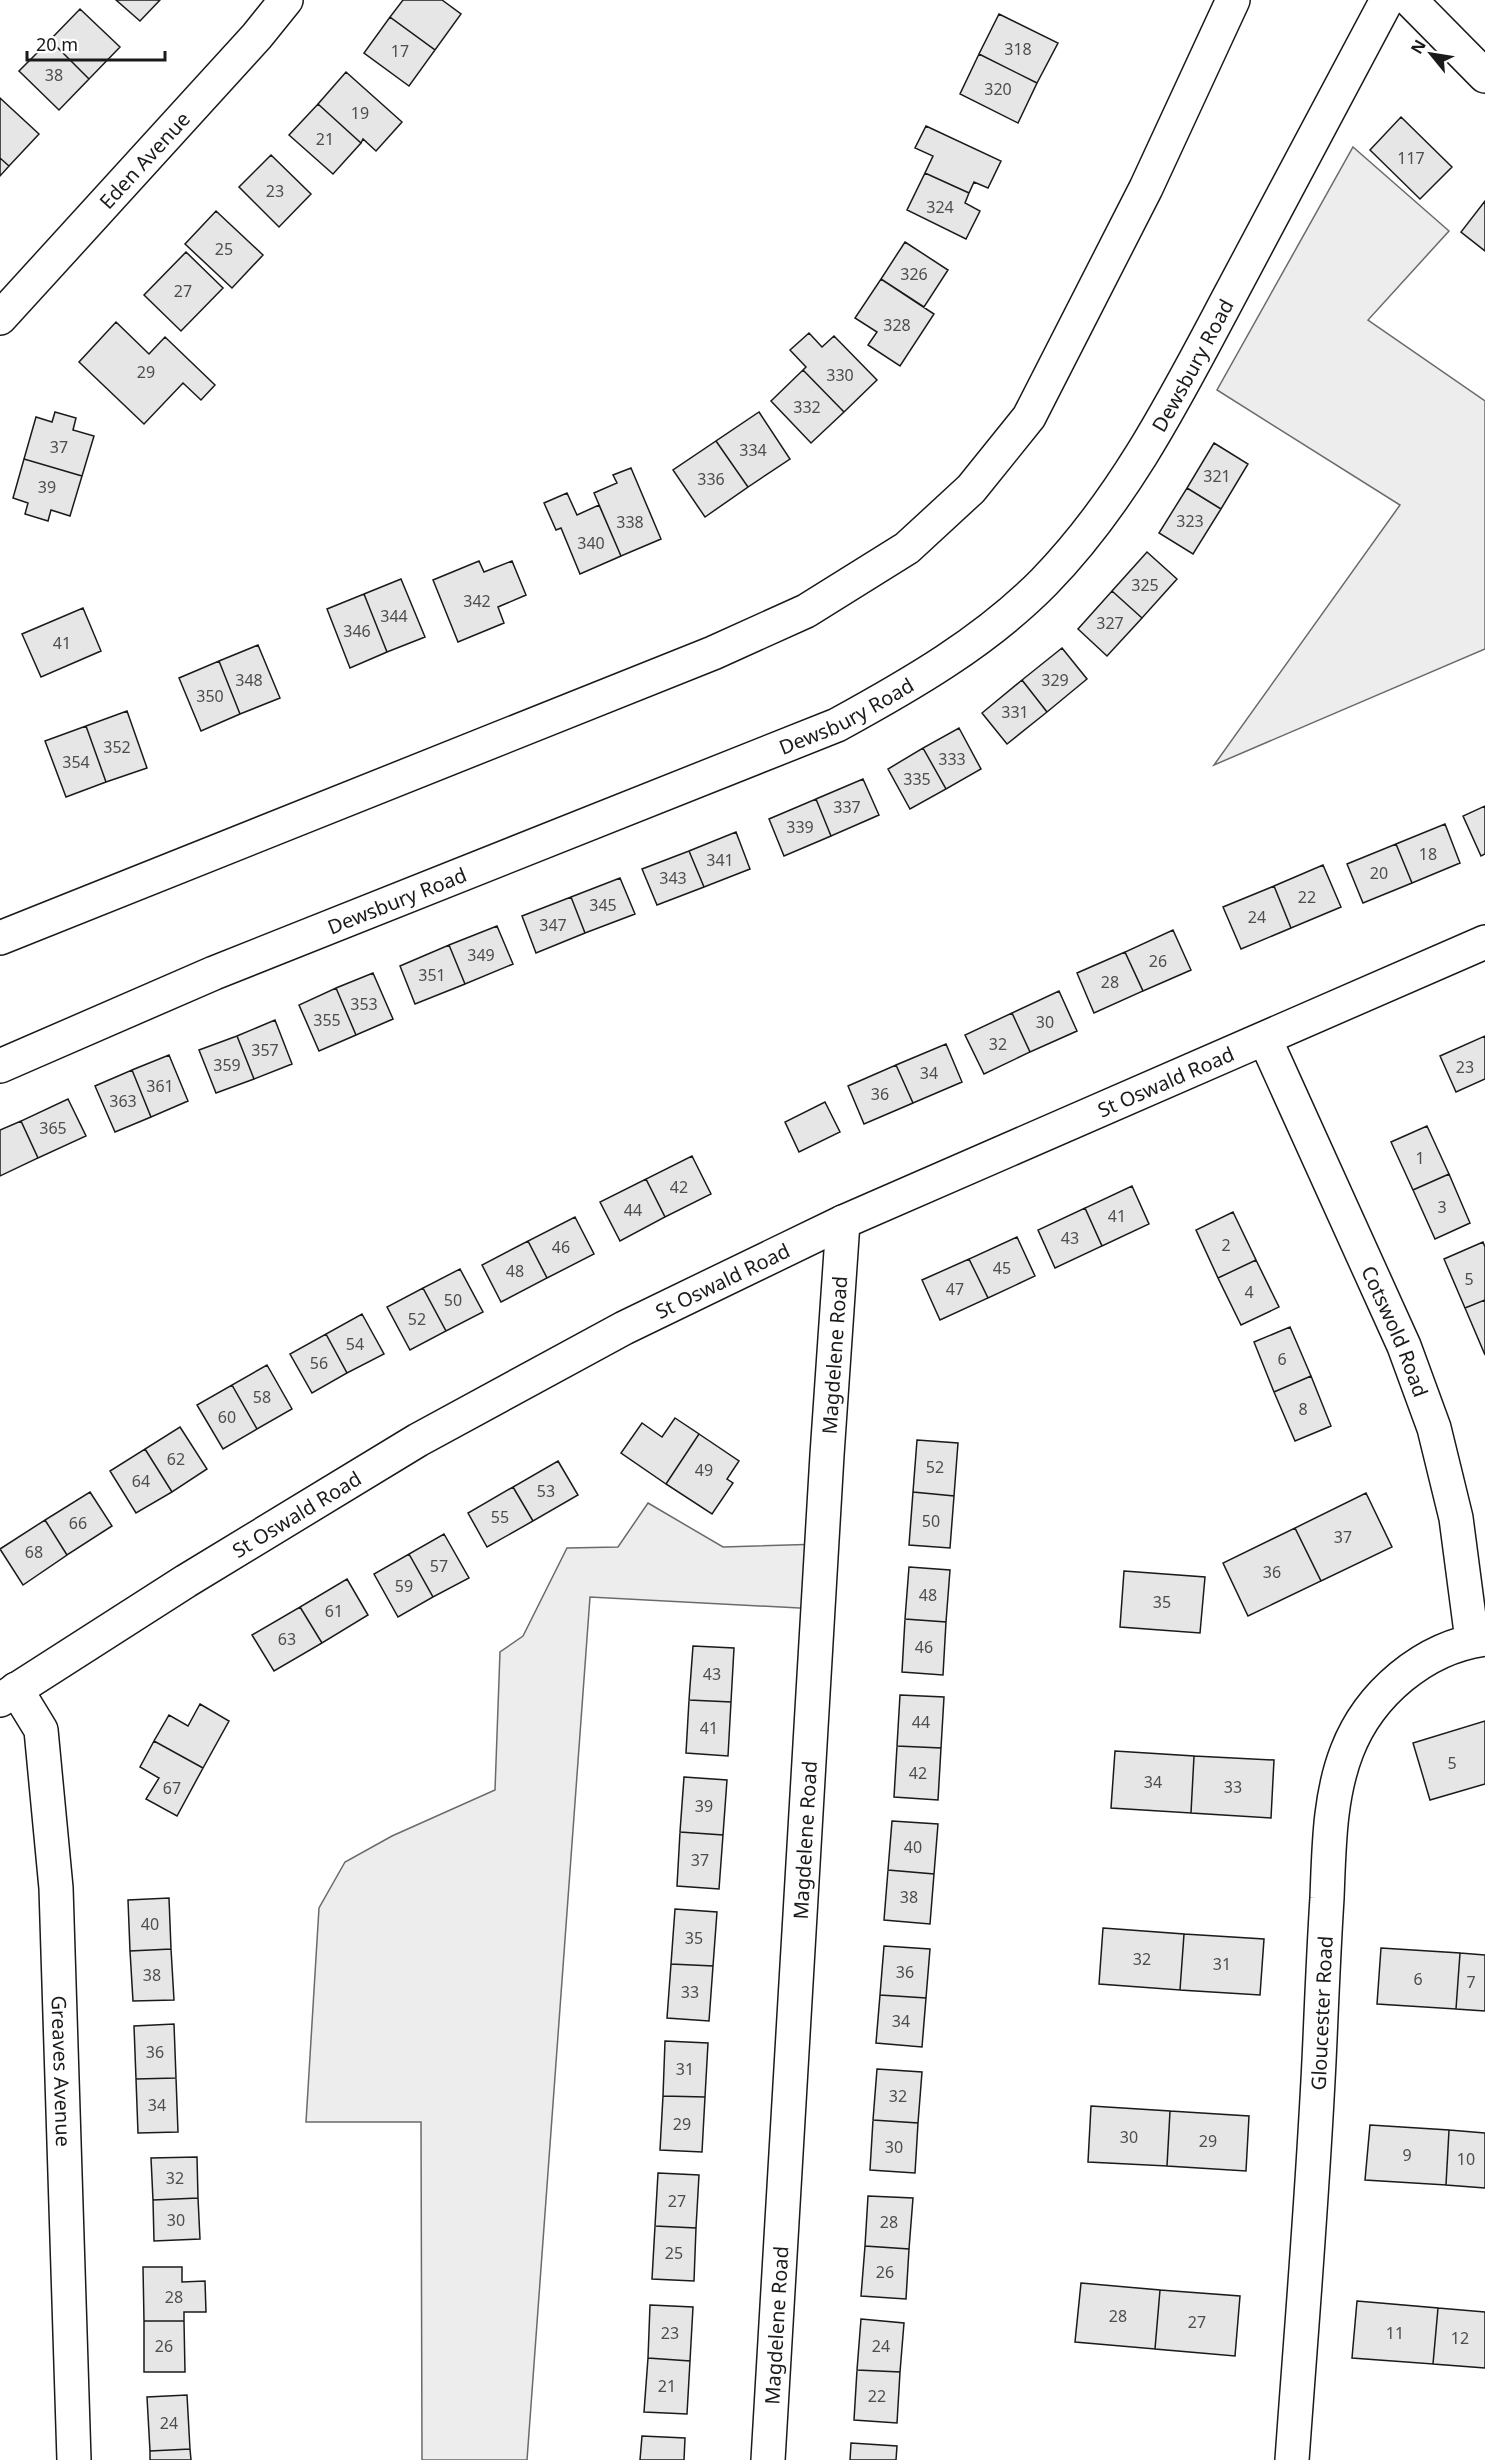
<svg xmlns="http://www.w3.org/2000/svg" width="1485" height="2460" font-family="'Noto Sans',sans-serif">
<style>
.built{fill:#ededed;stroke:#6a6a6a;stroke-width:1.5}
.building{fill:#e6e6e6;stroke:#1a1a1a;stroke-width:1.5}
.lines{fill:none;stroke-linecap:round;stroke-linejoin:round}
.street-casing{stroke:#1a1a1a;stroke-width:36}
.highway-casing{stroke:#1a1a1a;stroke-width:36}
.street{stroke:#fff;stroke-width:33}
.highway{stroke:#fff;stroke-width:33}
.labels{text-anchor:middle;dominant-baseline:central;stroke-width:4.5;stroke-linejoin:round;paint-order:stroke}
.number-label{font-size:16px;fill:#4d4d4d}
.street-label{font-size:20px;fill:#1a1a1a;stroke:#fff}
</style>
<rect width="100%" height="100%" fill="#fff"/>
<path class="built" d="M 1353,147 L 1449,231 L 1368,320 L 1485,401 L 1485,649 L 1214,765 L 1400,505 L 1217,390 Z
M 648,1503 L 723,1547 L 822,1544 L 818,1609 L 590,1597 L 527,2460 L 422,2460 L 421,2122 L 306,2122 L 319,1908 L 345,1862 L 392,1836 L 495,1790 L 500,1652 L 523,1636 L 567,1548 L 618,1547 Z"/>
<path class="building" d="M 116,0 L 160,0 L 140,21 Z
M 403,0 L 442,0 L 461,14 L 435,50 L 390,17 Z
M 80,9 L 120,47 L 89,79 L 50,40 Z
M 999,14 L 1058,43 L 1037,83 L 979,54 Z
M 390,17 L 435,50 L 409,86 L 364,53 Z
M 50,40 L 89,79 L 59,110 L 19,71 Z
M 979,54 L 1037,83 L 1018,123 L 960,94 Z
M 346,72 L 402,122 L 376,151 L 363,139 L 361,143 L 318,104 Z
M 0,98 L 39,134 L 9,166 L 0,158 Z
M 318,104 L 361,143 L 333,174 L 289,135 Z
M 1401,117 L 1452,167 L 1420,199 L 1370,150 Z
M 926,126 L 1001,161 L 988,188 L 974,182 L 969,193 L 925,173 L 933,156 L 915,148 Z
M 271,155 L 311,194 L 279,227 L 239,187 Z
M 0,158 L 9,166 L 0,176 Z
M 925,173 L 969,193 L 965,203 L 980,211 L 966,239 L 907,210 Z
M 1485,201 L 1485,251 L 1461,232 Z
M 216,211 L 263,255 L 232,288 L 185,244 Z
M 905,242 L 948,270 L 924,307 L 881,279 Z
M 186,252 L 223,288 L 181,331 L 144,295 Z
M 881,279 L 934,314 L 900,366 L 868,345 L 877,332 L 855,318 Z
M 116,322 L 149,354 L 165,337 L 215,385 L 201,400 L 183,383 L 144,424 L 79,362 Z
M 809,333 L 822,347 L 834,336 L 877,380 L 844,412 L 803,370 L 806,367 L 790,350 Z
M 803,370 L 844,412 L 811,443 L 771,401 Z
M 55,412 L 76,418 L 73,430 L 94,436 L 82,476 L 24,459 L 36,417 L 52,422 Z
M 759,412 L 790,459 L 748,487 L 716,441 Z
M 716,441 L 748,487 L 705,517 L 673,470 Z
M 1214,443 L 1248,464 L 1221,509 L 1187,488 Z
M 24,459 L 82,476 L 70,516 L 51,510 L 48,521 L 25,514 L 28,503 L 13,498 Z
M 631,468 L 661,539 L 621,556 L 594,493 L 617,483 L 613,475 Z
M 1187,488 L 1221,509 L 1193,554 L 1159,533 Z
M 567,493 L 577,515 L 599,505 L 621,556 L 580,574 L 561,528 L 556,530 L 544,503 Z
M 1147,552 L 1177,579 L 1142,618 L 1112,591 Z
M 479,561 L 484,572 L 512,561 L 526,595 L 498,607 L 504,623 L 458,642 L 433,580 Z
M 401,579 L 425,637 L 387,652 L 364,594 Z
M 1112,591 L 1142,618 L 1107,656 L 1078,629 Z
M 364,594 L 387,652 L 350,668 L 327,609 Z
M 83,608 L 101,651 L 41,677 L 22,634 Z
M 258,645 L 280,698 L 240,714 L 219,661 Z
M 1062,648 L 1087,679 L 1047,712 L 1022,680 Z
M 219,661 L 240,714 L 201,731 L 179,678 Z
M 1022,680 L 1047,712 L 1007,744 L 982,713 Z
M 127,711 L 147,768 L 106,782 L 86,726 Z
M 86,726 L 106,782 L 66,797 L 45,741 Z
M 959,728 L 981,769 L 946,789 L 923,748 Z
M 923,748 L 946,789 L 910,809 L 888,769 Z
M 863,779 L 879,815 L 831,836 L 816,799 Z
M 816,799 L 831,836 L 784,856 L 769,819 Z
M 1485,806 L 1485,854 L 1481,856 L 1463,816 Z
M 1445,824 L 1460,863 L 1412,883 L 1396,844 Z
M 736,832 L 750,869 L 704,887 L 689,851 Z
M 1396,844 L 1412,883 L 1363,903 L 1347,864 Z
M 689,851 L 704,887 L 657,905 L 642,869 Z
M 1323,865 L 1341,907 L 1291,928 L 1274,886 Z
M 620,878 L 635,914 L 585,933 L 571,897 Z
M 1274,886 L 1291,928 L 1241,949 L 1223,907 Z
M 571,897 L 585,933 L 536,953 L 522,916 Z
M 497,926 L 513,964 L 465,984 L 449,945 Z
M 1173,930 L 1191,970 L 1143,991 L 1125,952 Z
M 449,945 L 465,984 L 415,1004 L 400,966 Z
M 1125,952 L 1143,991 L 1094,1013 L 1077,973 Z
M 373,973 L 393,1019 L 356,1035 L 336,988 Z
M 336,988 L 356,1035 L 319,1051 L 299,1005 Z
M 1059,991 L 1077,1031 L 1030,1052 L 1012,1013 Z
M 1012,1013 L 1030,1052 L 984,1074 L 965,1035 Z
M 275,1020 L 292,1064 L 254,1079 L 237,1036 Z
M 237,1036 L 254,1079 L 216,1093 L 199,1050 Z
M 1485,1036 L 1485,1079 L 1456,1092 L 1440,1056 Z
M 946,1044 L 962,1082 L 913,1103 L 896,1065 Z
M 169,1055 L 188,1101 L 151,1117 L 132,1070 Z
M 896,1065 L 913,1103 L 864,1124 L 848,1086 Z
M 132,1070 L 151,1117 L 115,1132 L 95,1086 Z
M 68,1099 L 86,1136 L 38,1158 L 21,1121 Z
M 825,1102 L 840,1132 L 799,1152 L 785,1122 Z
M 21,1121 L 38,1158 L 0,1176 L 0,1130 Z
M 1427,1126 L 1449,1174 L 1413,1190 L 1391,1142 Z
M 692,1156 L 711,1194 L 665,1217 L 646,1179 Z
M 1449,1174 L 1470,1223 L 1435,1239 L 1413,1190 Z
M 646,1179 L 665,1217 L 620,1241 L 600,1202 Z
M 1132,1186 L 1149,1224 L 1102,1246 L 1085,1208 Z
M 1085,1208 L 1102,1246 L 1055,1268 L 1038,1230 Z
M 1233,1212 L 1256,1260 L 1218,1278 L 1196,1230 Z
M 575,1217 L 594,1254 L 547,1278 L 528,1241 Z
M 1017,1237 L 1035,1276 L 988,1298 L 969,1259 Z
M 528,1241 L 547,1278 L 501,1302 L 482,1265 Z
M 1483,1242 L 1485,1247 L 1485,1300 L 1465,1308 L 1444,1259 Z
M 969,1259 L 988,1298 L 940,1320 L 922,1280 Z
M 1256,1260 L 1279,1307 L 1241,1325 L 1218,1278 Z
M 460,1269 L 483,1312 L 446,1331 L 423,1288 Z
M 423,1288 L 446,1331 L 410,1350 L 387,1307 Z
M 1485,1300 L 1485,1355 L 1465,1308 Z
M 362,1314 L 384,1354 L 347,1373 L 326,1334 Z
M 1290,1327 L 1311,1376 L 1274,1392 L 1254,1342 Z
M 326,1334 L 347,1373 L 312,1393 L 290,1354 Z
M 267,1365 L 292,1409 L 257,1429 L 232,1385 Z
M 1311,1376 L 1331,1426 L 1295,1441 L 1274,1392 Z
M 232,1385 L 257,1429 L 223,1449 L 197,1405 Z
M 675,1418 L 699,1434 L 666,1484 L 621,1453 L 642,1423 L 662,1437 Z
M 180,1427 L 207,1469 L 172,1492 L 145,1449 Z
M 699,1434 L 739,1461 L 727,1479 L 733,1483 L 712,1514 L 666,1484 Z
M 917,1440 L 958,1443 L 954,1496 L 913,1492 Z
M 145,1449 L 172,1492 L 136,1513 L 110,1471 Z
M 558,1461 L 578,1495 L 533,1521 L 513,1487 Z
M 513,1487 L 533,1521 L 487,1547 L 468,1513 Z
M 90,1492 L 112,1526 L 67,1555 L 45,1520 Z
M 913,1492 L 954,1496 L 950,1548 L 909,1545 Z
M 1366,1493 L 1392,1547 L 1321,1581 L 1295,1528 Z
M 45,1520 L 67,1555 L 23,1585 L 0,1549 Z
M 1295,1528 L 1321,1581 L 1248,1616 L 1223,1563 Z
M 444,1534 L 469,1578 L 433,1597 L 409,1554 Z
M 409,1554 L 433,1597 L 398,1617 L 374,1574 Z
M 909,1567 L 950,1570 L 946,1622 L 905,1619 Z
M 1124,1571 L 1205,1577 L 1200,1633 L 1120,1627 Z
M 347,1579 L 368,1615 L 322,1643 L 300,1607 Z
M 300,1607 L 322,1643 L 274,1671 L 252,1635 Z
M 905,1619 L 946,1622 L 943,1675 L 902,1672 Z
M 693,1646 L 734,1648 L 731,1702 L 689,1700 Z
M 900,1695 L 944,1697 L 941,1748 L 897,1746 Z
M 689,1700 L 731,1702 L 728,1756 L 686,1753 Z
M 200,1704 L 229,1721 L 203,1768 L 154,1741 L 169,1715 L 188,1726 Z
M 1485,1721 L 1485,1784 L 1430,1800 L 1413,1743 Z
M 154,1741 L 203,1768 L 177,1816 L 146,1799 L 159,1778 L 140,1767 Z
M 897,1746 L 941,1748 L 938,1800 L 894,1797 Z
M 1115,1751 L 1194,1756 L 1191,1813 L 1111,1808 Z
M 1194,1756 L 1274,1760 L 1271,1818 L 1191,1813 Z
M 684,1777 L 727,1780 L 723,1835 L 680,1832 Z
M 892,1821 L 938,1824 L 934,1874 L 888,1870 Z
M 680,1832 L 723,1835 L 719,1889 L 677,1886 Z
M 888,1870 L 934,1874 L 930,1924 L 884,1920 Z
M 169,1898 L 171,1949 L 130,1951 L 128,1900 Z
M 675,1909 L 717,1912 L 713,1966 L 671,1964 Z
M 1103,1928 L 1184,1934 L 1180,1990 L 1099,1984 Z
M 1184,1934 L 1264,1939 L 1260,1995 L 1180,1990 Z
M 884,1946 L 930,1949 L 926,1998 L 880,1995 Z
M 1381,1948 L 1460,1953 L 1456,2009 L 1377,2004 Z
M 171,1949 L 174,2000 L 133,2001 L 130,1951 Z
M 1460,1953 L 1485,1955 L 1485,2011 L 1456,2009 Z
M 671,1964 L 713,1966 L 709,2021 L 667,2018 Z
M 880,1995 L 926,1998 L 922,2047 L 876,2043 Z
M 174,2024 L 176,2078 L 136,2079 L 134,2026 Z
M 665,2041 L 708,2043 L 705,2097 L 663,2096 Z
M 877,2069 L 922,2072 L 918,2123 L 873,2120 Z
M 176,2078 L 178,2132 L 138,2133 L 136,2079 Z
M 663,2096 L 705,2097 L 702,2152 L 660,2150 Z
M 1091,2106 L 1170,2111 L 1167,2166 L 1088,2162 Z
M 1170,2111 L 1249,2116 L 1246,2171 L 1167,2166 Z
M 873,2120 L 918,2123 L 915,2173 L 870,2170 Z
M 1370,2125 L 1449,2130 L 1446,2185 L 1365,2180 Z
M 1449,2130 L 1485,2133 L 1485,2188 L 1446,2185 Z
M 197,2157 L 198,2198 L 153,2200 L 151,2158 Z
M 658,2173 L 699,2175 L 696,2228 L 655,2226 Z
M 868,2196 L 913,2198 L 909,2249 L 865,2246 Z
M 198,2198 L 200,2239 L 154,2241 L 153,2200 Z
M 655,2226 L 696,2228 L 694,2281 L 652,2279 Z
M 865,2246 L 909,2249 L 906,2299 L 861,2296 Z
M 143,2267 L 182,2267 L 182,2282 L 205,2281 L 206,2312 L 184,2312 L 184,2321 L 144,2321 Z
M 1081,2283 L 1160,2290 L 1155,2349 L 1075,2342 Z
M 1160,2290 L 1240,2296 L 1235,2356 L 1155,2349 Z
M 1357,2301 L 1438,2308 L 1433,2364 L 1352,2358 Z
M 650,2305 L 693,2307 L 690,2361 L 648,2358 Z
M 1438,2308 L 1485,2312 L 1485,2368 L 1433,2364 Z
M 861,2319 L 904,2323 L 900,2372 L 857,2370 Z
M 144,2321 L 184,2321 L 185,2372 L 144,2372 Z
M 648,2358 L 690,2361 L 687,2414 L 644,2412 Z
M 857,2370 L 900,2372 L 897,2423 L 854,2420 Z
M 187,2395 L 190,2449 L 150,2451 L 147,2397 Z
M 642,2436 L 685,2438 L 684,2460 L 640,2460 Z
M 851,2443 L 897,2446 L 896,2460 L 850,2460 Z
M 190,2449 L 191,2460 L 150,2460 L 150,2451 Z"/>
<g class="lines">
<g class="street-casing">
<g id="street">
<path d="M 1410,0 L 1485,76"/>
<path id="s1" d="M 0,318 L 257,36 L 286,0"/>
<path id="s2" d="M 1265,1039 L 1404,1346 L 1434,1428 L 1456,1518 L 1472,1640"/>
<path id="s3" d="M 0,1066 L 214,973 L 837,725 C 910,685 985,642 1044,582 C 1124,500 1176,397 1229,297 C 1282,198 1335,99 1387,0"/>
<path id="s4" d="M 16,1689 L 41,1730 L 56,1888 L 74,2460"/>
<path id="s5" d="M 0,1700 L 186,1581 L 418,1440 L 624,1328 L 843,1222 L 1485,942"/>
<path id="s6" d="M 768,2460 L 827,1455 L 843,1222"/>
<path id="s7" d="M 1292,2460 C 1302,2320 1314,2179 1320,2039 C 1322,1992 1324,1945 1327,1898 C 1329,1849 1329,1797 1347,1751 C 1369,1694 1424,1647 1485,1639"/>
</g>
</g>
<g class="highway-casing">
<path id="highway" d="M 0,938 L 713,653 L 806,611 L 907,548 L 971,489 L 1029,417 L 1146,188 L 1233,0"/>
</g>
<use href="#street" class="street"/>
<use href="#highway" class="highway"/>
</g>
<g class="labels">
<g class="number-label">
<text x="1018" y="49">318</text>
<text x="400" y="51">17</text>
<text x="54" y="75">38</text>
<text x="998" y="89">320</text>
<text x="360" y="113">19</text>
<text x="325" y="139">21</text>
<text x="1411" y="158">117</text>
<text x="275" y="191">23</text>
<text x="940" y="207">324</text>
<text x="224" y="249">25</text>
<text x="914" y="274">326</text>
<text x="183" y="291">27</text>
<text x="897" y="325">328</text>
<text x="146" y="372">29</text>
<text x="840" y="375">330</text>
<text x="807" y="407">332</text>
<text x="59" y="447">37</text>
<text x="753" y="450">334</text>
<text x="1217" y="476">321</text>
<text x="711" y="479">336</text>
<text x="47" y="487">39</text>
<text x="1190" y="521">323</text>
<text x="630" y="522">338</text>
<text x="591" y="543">340</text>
<text x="1145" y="585">325</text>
<text x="477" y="601">342</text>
<text x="394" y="616">344</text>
<text x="1110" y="623">327</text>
<text x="357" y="631">346</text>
<text x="62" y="643">41</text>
<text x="249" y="680">348</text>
<text x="1055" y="680">329</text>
<text x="210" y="696">350</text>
<text x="1015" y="712">331</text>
<text x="117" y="747">352</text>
<text x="952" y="759">333</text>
<text x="76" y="762">354</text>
<text x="917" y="779">335</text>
<text x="847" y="807">337</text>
<text x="800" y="827">339</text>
<text x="1428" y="854">18</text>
<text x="720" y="860">341</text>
<text x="1379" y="873">20</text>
<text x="673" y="878">343</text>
<text x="1307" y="897">22</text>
<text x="603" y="905">345</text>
<text x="1257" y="917">24</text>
<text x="553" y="925">347</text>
<text x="481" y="955">349</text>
<text x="1158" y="961">26</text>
<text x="432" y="975">351</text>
<text x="1110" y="982">28</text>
<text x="364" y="1004">353</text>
<text x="327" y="1020">355</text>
<text x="1045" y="1022">30</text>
<text x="998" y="1044">32</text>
<text x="265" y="1050">357</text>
<text x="227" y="1065">359</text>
<text x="1465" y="1067">23</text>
<text x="929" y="1073">34</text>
<text x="160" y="1086">361</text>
<text x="880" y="1094">36</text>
<text x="123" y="1101">363</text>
<text x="53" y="1128">365</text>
<text x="1420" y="1158">1</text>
<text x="679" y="1187">42</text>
<text x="1442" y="1207">3</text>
<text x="633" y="1210">44</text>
<text x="1117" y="1216">41</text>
<text x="1070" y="1238">43</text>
<text x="1226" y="1245">2</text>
<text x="561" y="1247">46</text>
<text x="1002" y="1268">45</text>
<text x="515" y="1271">48</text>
<text x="1469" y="1279">5</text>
<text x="955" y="1289">47</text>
<text x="1249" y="1292">4</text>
<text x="453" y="1300">50</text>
<text x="417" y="1319">52</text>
<text x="355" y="1344">54</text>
<text x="1282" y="1359">6</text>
<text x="319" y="1363">56</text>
<text x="262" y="1397">58</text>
<text x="1303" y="1409">8</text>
<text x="227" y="1417">60</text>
<text x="176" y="1459">62</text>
<text x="935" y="1467">52</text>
<text x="704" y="1470">49</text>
<text x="141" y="1481">64</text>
<text x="546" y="1491">53</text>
<text x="500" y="1517">55</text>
<text x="931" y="1521">50</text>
<text x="78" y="1523">66</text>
<text x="1343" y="1537">37</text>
<text x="34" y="1552">68</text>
<text x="439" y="1566">57</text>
<text x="1272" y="1572">36</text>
<text x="404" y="1586">59</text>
<text x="928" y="1595">48</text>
<text x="1162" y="1602">35</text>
<text x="334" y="1611">61</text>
<text x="287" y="1639">63</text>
<text x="924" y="1647">46</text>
<text x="712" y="1674">43</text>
<text x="921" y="1722">44</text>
<text x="709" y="1728">41</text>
<text x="1452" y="1763">5</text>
<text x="918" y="1773">42</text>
<text x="1153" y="1782">34</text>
<text x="1233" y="1787">33</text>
<text x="172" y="1788">67</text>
<text x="704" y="1806">39</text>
<text x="913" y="1847">40</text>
<text x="700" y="1860">37</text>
<text x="909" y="1897">38</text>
<text x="150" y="1924">40</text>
<text x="694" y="1938">35</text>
<text x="1142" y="1959">32</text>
<text x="1222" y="1964">31</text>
<text x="905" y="1972">36</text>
<text x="152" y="1975">38</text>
<text x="1418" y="1979">6</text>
<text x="1471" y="1982">7</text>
<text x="690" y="1992">33</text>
<text x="901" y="2021">34</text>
<text x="155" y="2052">36</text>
<text x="685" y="2069">31</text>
<text x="898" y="2096">32</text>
<text x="157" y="2105">34</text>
<text x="682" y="2124">29</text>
<text x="1129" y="2137">30</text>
<text x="1208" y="2141">29</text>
<text x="894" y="2147">30</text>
<text x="1407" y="2155">9</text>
<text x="1466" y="2159">10</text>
<text x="175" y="2178">32</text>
<text x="677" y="2201">27</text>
<text x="176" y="2220">30</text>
<text x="889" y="2222">28</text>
<text x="674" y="2253">25</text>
<text x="885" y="2272">26</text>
<text x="174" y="2297">28</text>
<text x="1118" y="2316">28</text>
<text x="1197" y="2322">27</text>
<text x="670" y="2333">23</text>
<text x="1395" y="2333">11</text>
<text x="1460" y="2338">12</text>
<text x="164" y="2346">26</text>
<text x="881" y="2346">24</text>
<text x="667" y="2386">21</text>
<text x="877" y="2396">22</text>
<text x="169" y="2423">24</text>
</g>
<g class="street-label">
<text stroke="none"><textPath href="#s1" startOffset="214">Eden Avenue</textPath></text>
<text stroke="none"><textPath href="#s3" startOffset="1420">Dewsbury Road</textPath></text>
<text stroke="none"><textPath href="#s3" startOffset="916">Dewsbury Road</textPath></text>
<text stroke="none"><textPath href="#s3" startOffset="430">Dewsbury Road</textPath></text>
<text stroke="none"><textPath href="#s5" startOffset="1322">St Oswald Road</textPath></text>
<text stroke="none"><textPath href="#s5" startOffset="836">St Oswald Road</textPath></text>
<text stroke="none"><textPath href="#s2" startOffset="320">Cotswold Road</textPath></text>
<text stroke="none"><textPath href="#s6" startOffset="1107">Magdelene Road</textPath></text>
<text stroke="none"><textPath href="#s5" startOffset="350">St Oswald Road</textPath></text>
<text stroke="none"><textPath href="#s6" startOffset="621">Magdelene Road</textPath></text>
<text stroke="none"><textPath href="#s7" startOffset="448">Gloucester Road</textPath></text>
<text stroke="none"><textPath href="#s4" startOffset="390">Greaves Avenue</textPath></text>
<text stroke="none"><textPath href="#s6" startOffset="135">Magdelene Road</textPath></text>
</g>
</g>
<g transform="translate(1431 54) rotate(300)" stroke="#ffffff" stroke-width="4.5" paint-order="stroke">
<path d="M0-4.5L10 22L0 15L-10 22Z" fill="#1a1a1a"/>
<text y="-9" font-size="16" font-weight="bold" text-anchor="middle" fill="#1a1a1a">N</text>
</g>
<path d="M27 51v9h138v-9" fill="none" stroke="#1a1a1a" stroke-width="3"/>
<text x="36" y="51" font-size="18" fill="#1a1a1a" stroke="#ffffff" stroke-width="4.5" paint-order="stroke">20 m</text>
</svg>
